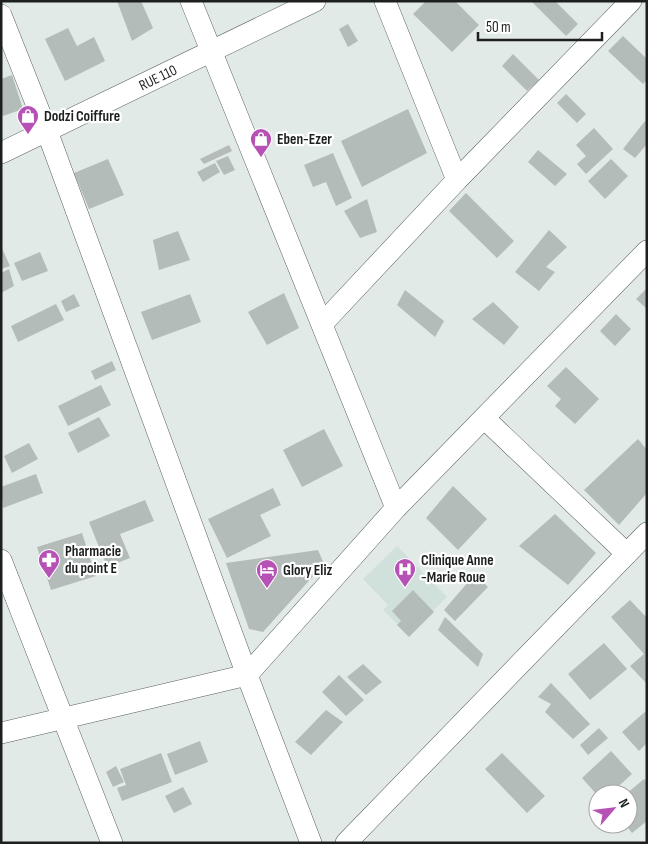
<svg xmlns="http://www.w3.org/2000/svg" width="648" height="844" font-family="'Sofia Sans Condensed',sans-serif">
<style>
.built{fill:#d0e1dc}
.building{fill:#b4bcba}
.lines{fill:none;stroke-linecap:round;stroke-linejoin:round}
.minor-casing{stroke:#5b6260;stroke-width:22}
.minor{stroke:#fff;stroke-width:21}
.labels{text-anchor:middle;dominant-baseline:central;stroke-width:4.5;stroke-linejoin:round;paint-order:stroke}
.street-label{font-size:15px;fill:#1d201f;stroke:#fff}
.poi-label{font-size:15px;font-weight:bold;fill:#1d201f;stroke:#fff;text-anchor:start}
</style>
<rect width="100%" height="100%" fill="#e2eae8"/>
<path class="built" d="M 397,546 L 447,597 L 408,635 L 383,610 L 388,605 L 363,579 Z"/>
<path class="building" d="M 117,1 L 141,1 L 153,28 L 132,41 Z
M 426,1 L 455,1 L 479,25 L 452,52 L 413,14 Z
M 531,1 L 555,1 L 578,24 L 566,36 Z
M 348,24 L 358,41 L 348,47 L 339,29 Z
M 68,28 L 77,46 L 94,37 L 105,61 L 65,81 L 45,39 Z
M 623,36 L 647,59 L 647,80 L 643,84 L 608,51 Z
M 513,54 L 539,80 L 527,91 L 502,66 Z
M 12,75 L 23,109 L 3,116 L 1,110 L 1,79 Z
M 566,94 L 586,114 L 577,123 L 557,103 Z
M 408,109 L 427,153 L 362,187 L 341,141 Z
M 645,121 L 647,123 L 647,144 L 635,158 L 623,149 Z
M 594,128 L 613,149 L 586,174 L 577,164 L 586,156 L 576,145 Z
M 229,145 L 232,151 L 204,164 L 200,159 Z
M 538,150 L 567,174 L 555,186 L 528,162 Z
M 333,153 L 352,198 L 336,206 L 326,182 L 313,187 L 304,165 Z
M 228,156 L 235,170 L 224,175 L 216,161 Z
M 108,159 L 124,195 L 89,209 L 74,173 Z
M 611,159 L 628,176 L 605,199 L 588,181 Z
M 215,163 L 220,172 L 203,182 L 197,172 Z
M 466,193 L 514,241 L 497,258 L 449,211 Z
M 367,199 L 377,232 L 360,238 L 344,211 Z
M 549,230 L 567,247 L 546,267 L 555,272 L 539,291 L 515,272 Z
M 178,231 L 190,260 L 159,270 L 153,240 Z
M 1,246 L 10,266 L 1,269 Z
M 40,252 L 48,271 L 22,281 L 14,263 Z
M 9,269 L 14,286 L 1,293 L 1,273 Z
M 647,288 L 647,309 L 636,299 Z
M 405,290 L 444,321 L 435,337 L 397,305 Z
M 284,293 L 299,328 L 267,345 L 248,312 Z
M 74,294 L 80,306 L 66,312 L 61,301 Z
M 190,294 L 201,322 L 152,340 L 141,312 Z
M 493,302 L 519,327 L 504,345 L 472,319 Z
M 56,304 L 64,320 L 18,342 L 11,326 Z
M 616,314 L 631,329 L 615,346 L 600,331 Z
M 112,361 L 116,370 L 95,380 L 91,371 Z
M 566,367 L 599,399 L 575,424 L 555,406 L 561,399 L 547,386 Z
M 101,385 L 111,405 L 68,426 L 58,406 Z
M 99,417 L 110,436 L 78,453 L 68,433 Z
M 324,429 L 343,466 L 302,487 L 283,450 Z
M 638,439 L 647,450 L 647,493 L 619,525 L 584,490 Z
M 29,443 L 38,459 L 12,473 L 4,456 Z
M 36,474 L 43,493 L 3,508 L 1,487 Z
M 453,486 L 487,519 L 458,550 L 426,518 Z
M 273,488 L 281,505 L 260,515 L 271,536 L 227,558 L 208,519 Z
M 145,500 L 154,521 L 120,534 L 130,558 L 107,567 L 89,522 Z
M 555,514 L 596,553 L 568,585 L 519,546 Z
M 82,533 L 96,576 L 51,590 L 37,547 Z
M 318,550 L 324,564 L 263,632 L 249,629 L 226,563 Z
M 475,574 L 488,587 L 455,621 L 444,610 Z
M 413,590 L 434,612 L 409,637 L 397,625 L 401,621 L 392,611 Z
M 630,600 L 647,618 L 647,684 L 630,666 L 644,654 L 611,617 Z
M 445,617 L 483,654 L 478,667 L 438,630 Z
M 604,643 L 627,669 L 590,700 L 568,674 Z
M 363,664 L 382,682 L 366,695 L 347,677 Z
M 339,675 L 364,700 L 346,716 L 322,692 Z
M 551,683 L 590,724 L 573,739 L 545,712 L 551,704 L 538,697 Z
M 326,710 L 343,722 L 311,755 L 295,742 Z
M 647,710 L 647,743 L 639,751 L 622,732 Z
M 599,728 L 608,738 L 588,755 L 580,745 Z
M 200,741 L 208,762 L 175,775 L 167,754 Z
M 611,751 L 632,774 L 610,794 L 598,794 L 598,796 L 582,778 Z
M 161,753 L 172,782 L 122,801 L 117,788 L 126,785 L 120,769 Z
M 502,753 L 545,796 L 527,813 L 485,769 Z
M 116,766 L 124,782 L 113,787 L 106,772 Z
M 644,779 L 647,782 L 647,821 L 632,833 L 625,824 L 628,824 L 628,794 L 626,794 Z
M 183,787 L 192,804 L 174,813 L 165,796 Z"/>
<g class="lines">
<g class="minor-casing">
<path id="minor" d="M 1,15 L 47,131 L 247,675 L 311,843
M 1,153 L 315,1
M 457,180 L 631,1
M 322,324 L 457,180 L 385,1
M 484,418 L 627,554
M 396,508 L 647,251
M 1,560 L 112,843
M 1,733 L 247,675 L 396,508 L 191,1
M 346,843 L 647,533"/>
</g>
<use href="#minor" class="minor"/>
</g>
<defs>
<g id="shop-pin" transform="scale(1.125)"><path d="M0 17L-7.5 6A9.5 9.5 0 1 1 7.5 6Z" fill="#b651b6" stroke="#fff"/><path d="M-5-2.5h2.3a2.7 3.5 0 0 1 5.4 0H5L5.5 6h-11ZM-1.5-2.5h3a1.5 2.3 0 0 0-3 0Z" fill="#fff"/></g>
<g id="pharmacy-pin" transform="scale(1.125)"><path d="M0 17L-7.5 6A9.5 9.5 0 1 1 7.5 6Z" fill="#b651b6" stroke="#fff"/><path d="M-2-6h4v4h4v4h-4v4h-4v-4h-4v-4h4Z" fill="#fff"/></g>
<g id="hospital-pin" transform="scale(1.125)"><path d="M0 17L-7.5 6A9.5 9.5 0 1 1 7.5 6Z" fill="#b651b6" stroke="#fff"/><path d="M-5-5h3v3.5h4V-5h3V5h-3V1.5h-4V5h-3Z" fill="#fff"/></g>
<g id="hotel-pin" transform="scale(1.125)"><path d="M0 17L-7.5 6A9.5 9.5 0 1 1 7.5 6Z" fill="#b651b6" stroke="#fff"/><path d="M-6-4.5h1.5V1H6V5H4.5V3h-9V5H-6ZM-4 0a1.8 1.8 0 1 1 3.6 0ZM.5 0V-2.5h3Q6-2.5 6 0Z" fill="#fff"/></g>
</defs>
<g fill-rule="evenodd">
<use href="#shop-pin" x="28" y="116"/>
<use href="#shop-pin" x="261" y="139"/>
<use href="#pharmacy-pin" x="49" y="560"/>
<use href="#hospital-pin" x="405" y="569"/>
<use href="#hotel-pin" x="267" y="570"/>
</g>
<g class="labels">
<g class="street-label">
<text transform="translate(158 78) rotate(-26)">RUE 110</text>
</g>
<g class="poi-label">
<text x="44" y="116">Dodzi Coiffure</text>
<text x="277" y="139">Eben-Ezer</text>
<text x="65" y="551">Pharmacie<tspan x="65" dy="17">du point E</tspan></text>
<text x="421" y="560">Clinique Anne<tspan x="421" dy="17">-Marie Roue</tspan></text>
<text x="283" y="570">Glory Eliz</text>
</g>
</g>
<rect width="648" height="844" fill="none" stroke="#1d201f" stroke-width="5"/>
<g transform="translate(613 809) rotate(62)"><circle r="24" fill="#ffffff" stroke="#a5a6a5"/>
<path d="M0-4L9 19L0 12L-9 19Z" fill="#b651b6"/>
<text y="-8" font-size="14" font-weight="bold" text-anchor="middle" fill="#1d201f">N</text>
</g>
<path d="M478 32v8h124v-8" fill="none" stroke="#1d201f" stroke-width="2.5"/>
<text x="486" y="32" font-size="15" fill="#1d201f" stroke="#ffffff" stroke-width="4" paint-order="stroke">50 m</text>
</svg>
